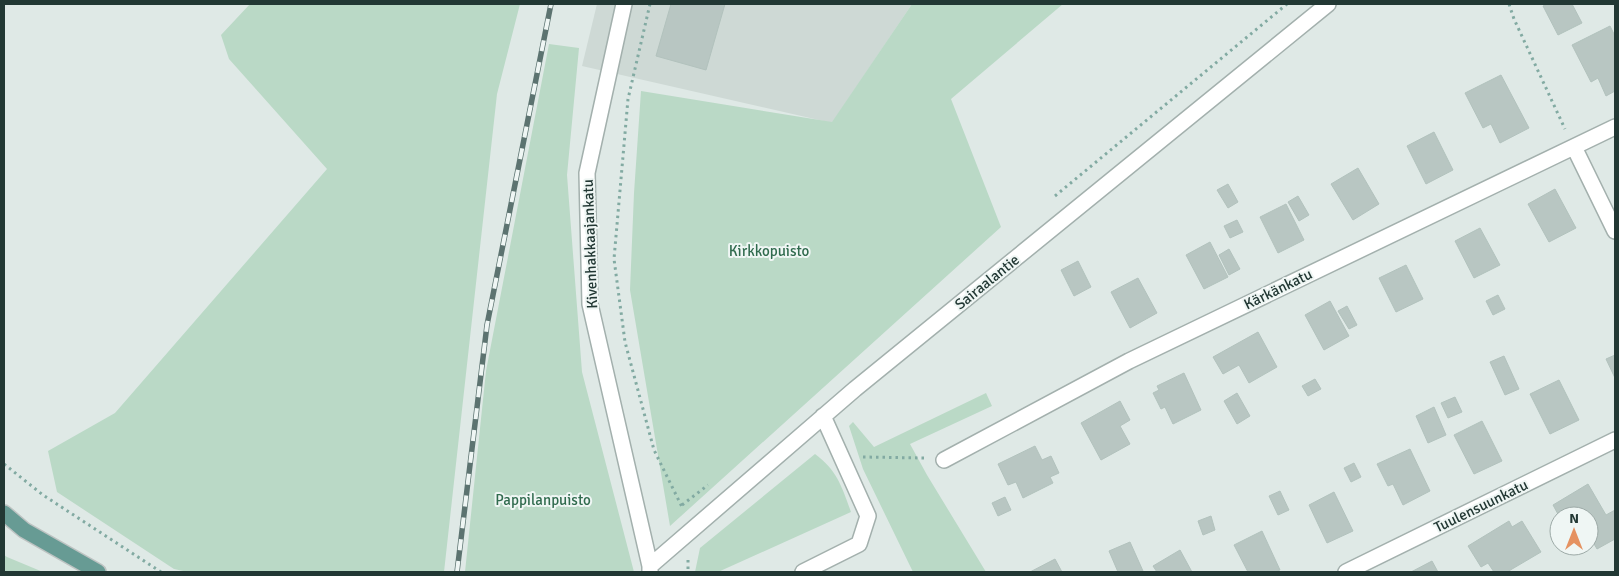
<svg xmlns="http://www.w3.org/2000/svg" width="1619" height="576" font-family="Signika,sans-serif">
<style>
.built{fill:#ced9d5}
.green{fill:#bad9c6}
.building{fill:#b8c6c2;stroke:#b2c2bd}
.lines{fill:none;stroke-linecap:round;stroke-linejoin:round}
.minor-casing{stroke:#a3b0ad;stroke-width:18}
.major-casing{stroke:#bdc3c2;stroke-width:18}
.path{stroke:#82aaa2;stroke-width:3;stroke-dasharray:2.5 4;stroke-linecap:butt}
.minor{stroke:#fff;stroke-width:15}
.major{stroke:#679b94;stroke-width:15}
.rail-casing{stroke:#5c7370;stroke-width:5.5}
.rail{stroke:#eff6f4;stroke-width:4;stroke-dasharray:11;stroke-linecap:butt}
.labels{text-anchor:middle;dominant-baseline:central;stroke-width:4;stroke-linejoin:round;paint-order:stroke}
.street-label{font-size:15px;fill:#223834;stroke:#eff6f4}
.park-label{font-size:15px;fill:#306b4e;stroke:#eff6f4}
</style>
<rect width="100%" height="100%" fill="#dfe9e6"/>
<path class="built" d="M 597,4 L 912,4 L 832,123 L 582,66 Z"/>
<path class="green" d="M 250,4 L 520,4 L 497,94 L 444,572 L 188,572 L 174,569 L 57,492 L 48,451 L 115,413 L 327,169 L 229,59 L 221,35 Z
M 912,4 L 1063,4 L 951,99 L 1001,227 L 670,526 L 630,290 L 634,193 L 641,91 L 832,122 Z
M 549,44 L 579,48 L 567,175 L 582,372 L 634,572 L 465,572 L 486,371 Z
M 986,393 L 992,406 L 910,444 L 927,475 L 986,572 L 913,572 L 863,469 L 849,426 L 853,422 L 874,447 Z
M 815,454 C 837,470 842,487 851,512 L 718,572 L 695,572 L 700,548 Z
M 4,555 L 7,557 L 43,572 L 4,572 Z"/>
<path class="building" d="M 671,4 L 725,4 L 706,70 L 656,56 Z
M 1547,4 L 1572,4 L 1582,23 L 1558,35 L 1543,6 Z
M 1610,26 L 1615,36 L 1615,91 L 1606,96 L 1598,78 L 1591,82 L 1572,45 Z
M 1501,75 L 1529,128 L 1500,143 L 1491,124 L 1483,128 L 1465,93 Z
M 1434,132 L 1453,170 L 1426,184 L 1407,146 Z
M 1358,168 L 1379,204 L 1353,220 L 1331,184 Z
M 1228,184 L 1238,202 L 1228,208 L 1217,190 Z
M 1555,189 L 1576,228 L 1549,242 L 1528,204 Z
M 1298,196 L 1309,215 L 1299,221 L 1288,202 Z
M 1286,204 L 1304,240 L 1278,253 L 1260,217 Z
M 1237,220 L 1243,232 L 1230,238 L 1224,226 Z
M 1480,228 L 1500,265 L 1474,278 L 1455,241 Z
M 1210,242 L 1228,277 L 1204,289 L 1186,255 Z
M 1229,249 L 1240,269 L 1229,275 L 1219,255 Z
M 1078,261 L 1091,287 L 1074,296 L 1061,270 Z
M 1406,265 L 1423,299 L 1396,312 L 1379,278 Z
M 1138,278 L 1157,313 L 1130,328 L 1111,292 Z
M 1498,295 L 1505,309 L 1493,315 L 1486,301 Z
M 1330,301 L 1349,336 L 1324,350 L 1305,315 Z
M 1347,306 L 1357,325 L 1349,329 L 1338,311 Z
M 1258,332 L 1277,367 L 1249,383 L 1239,365 L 1223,374 L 1213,357 Z
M 1615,355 L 1615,378 L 1606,359 Z
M 1504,356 L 1519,389 L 1505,395 L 1490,362 Z
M 1184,373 L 1201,410 L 1173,424 L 1165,407 L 1161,409 L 1153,393 L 1159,390 L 1157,386 Z
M 1315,379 L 1321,389 L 1308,396 L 1302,386 Z
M 1559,380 L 1579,420 L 1550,434 L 1530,394 Z
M 1237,393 L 1250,416 L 1237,424 L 1224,401 Z
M 1455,397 L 1462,412 L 1448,418 L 1441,403 Z
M 1120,401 L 1130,420 L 1120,426 L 1130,444 L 1101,460 L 1081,423 Z
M 1434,407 L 1446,435 L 1428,443 L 1416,416 Z
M 1482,421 L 1502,461 L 1474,474 L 1454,435 Z
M 1035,446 L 1042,460 L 1051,456 L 1059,473 L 1050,477 L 1053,483 L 1023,498 L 1016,482 L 1008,485 L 998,464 Z
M 1410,449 L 1430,491 L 1403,505 L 1393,484 L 1388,486 L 1377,464 Z
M 1354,463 L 1361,477 L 1351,482 L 1344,468 Z
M 1588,484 L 1606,515 L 1615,510 L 1615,539 L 1597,549 L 1589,535 L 1589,516 L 1559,516 L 1553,505 Z
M 1280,491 L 1289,510 L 1278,515 L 1269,496 Z
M 1334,492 L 1353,531 L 1327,543 L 1309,505 Z
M 1005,497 L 1011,510 L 998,516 L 992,503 Z
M 1211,516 L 1215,530 L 1203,535 L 1198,521 Z
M 1509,521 L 1512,527 L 1522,521 L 1541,552 L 1507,572 L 1494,572 L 1488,563 L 1481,567 L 1468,546 Z
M 1262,531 L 1280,570 L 1275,572 L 1248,572 L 1234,545 Z
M 1130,542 L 1143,571 L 1118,572 L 1109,551 Z
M 1180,550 L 1192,572 L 1157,572 L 1153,566 Z
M 1055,559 L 1062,572 L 1030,572 Z
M 1432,561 L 1438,572 L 1411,572 Z"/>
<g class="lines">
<g class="minor-casing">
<path id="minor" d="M 624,4 L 587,173 L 590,304 L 650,566 L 650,572
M 1574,147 L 1615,231
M 944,460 L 1129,361 L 1615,127
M 650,566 L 855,389 L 1328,4
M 803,572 L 859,544 L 868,516 L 823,416
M 1346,572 L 1615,440"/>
</g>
<g class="major-casing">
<path id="major" d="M 4,513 L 24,530 L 98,572"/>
</g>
<path class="path" d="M 650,4 L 628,99 L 614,259 L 625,342 L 654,450 L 682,507
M 1509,4 L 1514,19 L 1565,129
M 1055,196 L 1287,4
M 863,457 L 924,458
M 4,464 L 43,495 L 161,572
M 682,505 L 708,485
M 688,560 L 688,572"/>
<use href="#minor" class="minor"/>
<use href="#major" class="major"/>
<g class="rail-casing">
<path id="rail" d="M 457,572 L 487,325 L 551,4"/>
</g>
<use href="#rail" class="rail"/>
</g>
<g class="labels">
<g class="street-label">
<text transform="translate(590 244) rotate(-92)">Kivenhakkaajankatu</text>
<text transform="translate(987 282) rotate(-39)">Sairaalantie</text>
<text transform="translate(1278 289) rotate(-26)">Kärkänkatu</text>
<text transform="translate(1481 506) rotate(-26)">Tuulensuunkatu</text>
</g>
<g class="park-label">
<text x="769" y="251">Kirkkopuisto</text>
<text x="543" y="500">Pappilanpuisto</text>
</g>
</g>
<rect width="1619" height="576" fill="none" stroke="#223834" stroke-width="10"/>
<g transform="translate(1574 531)"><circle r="24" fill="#eff6f4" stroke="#9daaa7"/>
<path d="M0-4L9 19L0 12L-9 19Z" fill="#e59261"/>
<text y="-8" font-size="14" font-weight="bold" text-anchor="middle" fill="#223834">N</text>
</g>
</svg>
